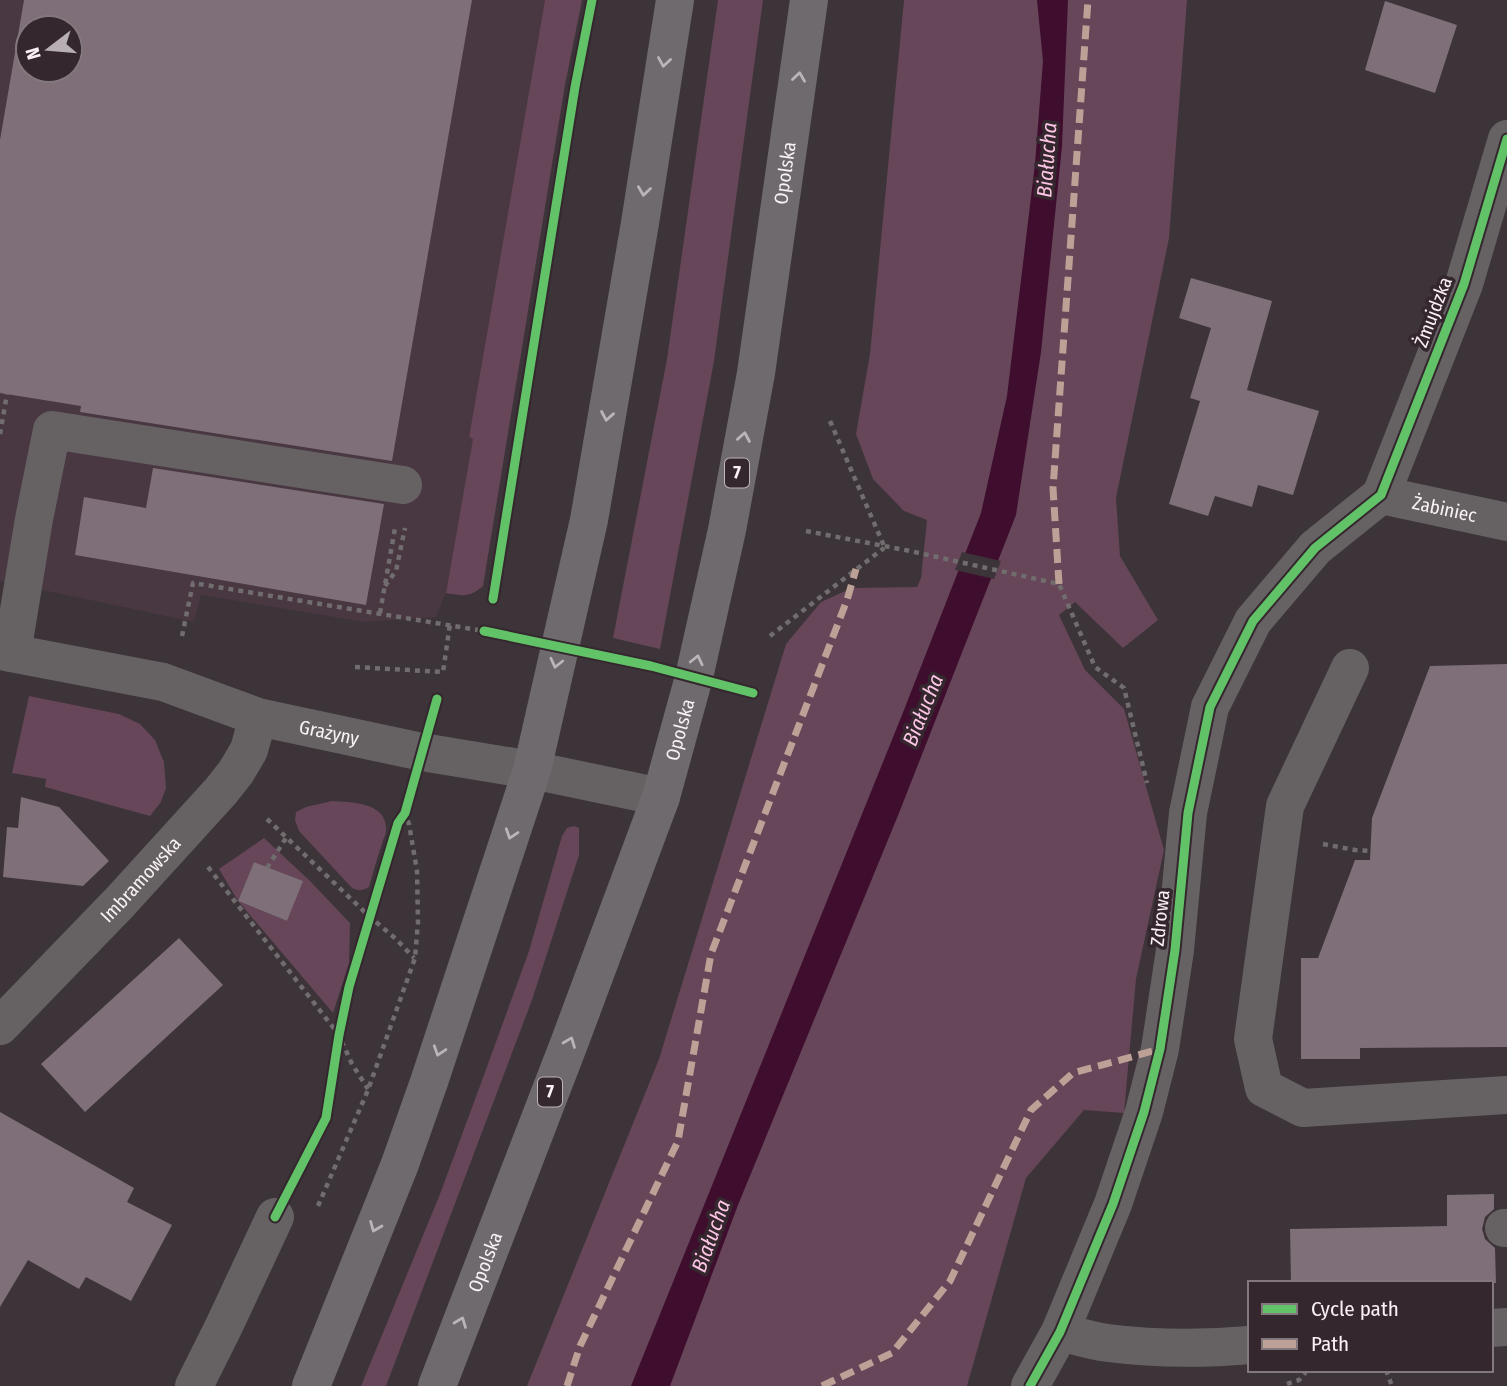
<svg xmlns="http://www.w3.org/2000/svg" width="1507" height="1386" font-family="'Fira Sans Condensed',sans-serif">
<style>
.built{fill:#493741;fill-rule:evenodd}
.green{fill:#664658;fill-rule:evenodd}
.water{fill:#3f0e2f}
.pier{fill:#3c3438}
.building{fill:#7f6f78;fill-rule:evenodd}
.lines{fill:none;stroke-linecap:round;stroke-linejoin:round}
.path{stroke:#716d6f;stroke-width:4.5;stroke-dasharray:5 5;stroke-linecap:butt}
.minor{stroke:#666264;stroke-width:38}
.major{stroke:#6f6a6d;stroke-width:38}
.quiet{stroke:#bda197;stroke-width:7;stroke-dasharray:14 7;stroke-linecap:butt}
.cycleway-casing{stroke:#34272e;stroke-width:13}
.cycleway{stroke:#61c268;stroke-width:9}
.oneway{stroke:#bbb4b8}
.labels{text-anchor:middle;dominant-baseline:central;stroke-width:7;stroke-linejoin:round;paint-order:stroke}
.shield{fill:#34272e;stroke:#bfb4ba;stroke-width:2}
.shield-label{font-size:18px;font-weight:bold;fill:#faf1f6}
.street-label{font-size:19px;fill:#faf1f6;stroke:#34272e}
.water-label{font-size:21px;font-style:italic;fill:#fcc6e4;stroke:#34272e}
</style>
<rect width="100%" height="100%" fill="#3c3438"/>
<path class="built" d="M 0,0 L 545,0 L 469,437 L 474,438 L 446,593 L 436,617 L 365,622 L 201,595 L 194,622 L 0,581 ZM 28,28 L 70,28 L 70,70 L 28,70 Z"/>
<path class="green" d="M 545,0 L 582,0 L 565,85 L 483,586 C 469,598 463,596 446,593 L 473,439 L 469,437 Z
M 718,0 L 763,0 L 714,361 L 660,649 L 613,638 L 667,359 Z
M 904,0 L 1187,0 L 1169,238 L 1116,498 L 1120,556 L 1158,620 L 1123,648 L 1075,602 L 1059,615 L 1085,670 L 1124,709 L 1164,850 L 1136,979 L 1124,1113 L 1084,1110 L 1026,1178 L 967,1386 L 527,1386 L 659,1059 L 786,644 L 821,602 L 852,588 L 917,587 L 921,578 L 927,520 L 904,511 L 873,479 L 856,434 L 870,354 Z
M 29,696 L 119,714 L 140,724 L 155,740 L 164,762 L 166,788 L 161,802 L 150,816 L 45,787 L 46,779 L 12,773 Z
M 332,801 C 350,802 386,802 386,828 C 387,833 383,839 382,844 C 377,858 373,873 369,887 C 362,891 359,891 352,888 L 299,831 L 295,820 L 296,812 L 306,807 Z
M 574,826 L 579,828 L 579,855 L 532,1000 L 386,1386 L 361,1386 L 440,1194 L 484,1075 L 529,951 L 562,836 L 567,828 Z
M 264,838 L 309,880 L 350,923 L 349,963 L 333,1013 L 238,901 L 219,869 ZM 254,862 L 302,881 L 287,921 L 238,901 Z"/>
<path class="water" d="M 1037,0 L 1068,0 L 1062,146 L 1041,352 L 1016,515 L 899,813 L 738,1205 L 670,1386 L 631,1386 L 902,715 L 981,513 L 1007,396 L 1035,164 L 1043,61 Z"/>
<path class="pier" d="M 962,552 L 1001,561 L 994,579 L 955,570 Z"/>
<path class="building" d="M 24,0 L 472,0 L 392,461 L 80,412 L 81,406 L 0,393 L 0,140 ZM 28,28 L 70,28 L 70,70 L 28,70 Z
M 1385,1 L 1457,25 L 1435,93 L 1365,70 Z
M 1191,278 L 1272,301 L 1247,390 L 1319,411 L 1293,495 L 1258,485 L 1252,507 L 1215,496 L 1208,516 L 1169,504 L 1200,401 L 1190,398 L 1211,328 L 1179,318 Z
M 153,468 L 384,504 L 366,605 L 75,555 L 84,497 L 146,508 Z
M 1507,664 L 1507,1047 L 1360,1048 L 1360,1059 L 1301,1059 L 1301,958 L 1318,958 L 1355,860 L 1370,860 L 1372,818 L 1430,666 Z
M 21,797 L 59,807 L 109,861 L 83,886 L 3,877 L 7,827 L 18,828 Z
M 254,862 L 303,881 L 287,921 L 238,901 Z
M 179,938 L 223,985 L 85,1112 L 41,1064 Z
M 0,1112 L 134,1188 L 127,1202 L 172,1225 L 131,1301 L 86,1277 L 79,1289 L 28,1260 L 0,1307 Z
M 1494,1194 L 1494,1209 L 1485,1217 L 1482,1229 L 1485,1239 L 1495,1248 L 1496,1283 L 1291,1283 L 1290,1229 L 1447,1226 L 1447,1195 Z"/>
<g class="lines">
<path class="path" d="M 830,421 L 884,546
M 0,434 L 7,394
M 806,531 L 910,551 L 1059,584 L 1095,667 L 1124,688 L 1147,783
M 385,586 L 396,571 L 405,528
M 380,613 L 395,528
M 182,636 L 193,583 L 484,631
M 770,636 L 884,548
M 355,667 L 443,672 L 450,624
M 267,819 L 370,917 L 396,939 L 414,958
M 1323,844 L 1355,850 L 1370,851
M 208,867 L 339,1035 L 352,1064 L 368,1089
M 267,868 L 286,838
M 318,1206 L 368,1090 L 415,958 L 418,922 L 417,871 L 409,824 L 405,813
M 1386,1370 L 1392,1386
M 1287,1384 L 1299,1380 L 1305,1373 L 1305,1370"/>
<g class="minor">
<path id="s1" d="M 1381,495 L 1507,522"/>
<path id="s2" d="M 0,651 L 163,682 L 258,717 L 422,752 L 532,770 L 661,797"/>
<path d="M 12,653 L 34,519 L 52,430 L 403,485"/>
<path d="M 1350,668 L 1285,806 L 1253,1039 L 1264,1088 L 1303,1108 L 1507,1095"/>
<path id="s3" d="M 0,1026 L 120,902 L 221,791 L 236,772 L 249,750 L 258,717"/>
<path d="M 1504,1228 L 1507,1228"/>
<path d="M 1491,1328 L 1507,1327"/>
<path d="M 1060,1332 C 1076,1336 1092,1341 1108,1343 C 1155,1349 1203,1349 1250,1345"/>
<path d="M 194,1386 L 223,1328 L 275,1217"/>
<path d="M 1030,1386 L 1060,1332 L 1113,1204 L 1144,1112 L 1160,1049 L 1175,950 L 1188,813 L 1210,707 L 1253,621 L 1315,548 L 1381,495 L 1464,284 L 1507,139"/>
</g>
<g class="major">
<path d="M 311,1386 L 400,1164 L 429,1082 L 532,770 L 589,520 L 640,223 L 675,0"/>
<path id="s4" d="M 437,1386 L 570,1041 L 661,797 L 694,677 L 727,530 L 756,373 L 809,0"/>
</g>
<path class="quiet" d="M 1059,584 L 1053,488 L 1088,0
M 567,1386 L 580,1346 L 678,1141 L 711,954 L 847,600 L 856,569
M 822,1386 L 892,1353 L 950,1281 L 1031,1110 L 1073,1073 L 1160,1049"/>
<g class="cycleway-casing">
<path id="cycleway" d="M 493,599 L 575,87 L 592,0
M 484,631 L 651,666 L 753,693
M 275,1217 L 326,1118 L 339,1035 L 349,987 L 398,823 L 405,813 L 437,699
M 1030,1386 L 1060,1332 L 1113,1204 L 1144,1112 L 1160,1049 L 1175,950 L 1188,813 L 1210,707 L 1253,621 L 1315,548 L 1381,495 L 1464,284 L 1507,139"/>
</g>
<use href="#cycleway" class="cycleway"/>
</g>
<defs><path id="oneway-chevron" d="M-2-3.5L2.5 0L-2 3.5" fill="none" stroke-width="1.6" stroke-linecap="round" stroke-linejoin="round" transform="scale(1.75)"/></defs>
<g class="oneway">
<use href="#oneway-chevron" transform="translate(664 62) rotate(99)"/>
<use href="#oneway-chevron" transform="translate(799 77) rotate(-82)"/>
<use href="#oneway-chevron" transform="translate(644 191) rotate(98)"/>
<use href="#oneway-chevron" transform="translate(607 416) rotate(100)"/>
<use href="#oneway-chevron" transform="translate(744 437) rotate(-80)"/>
<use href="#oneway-chevron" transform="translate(697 660) rotate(-77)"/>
<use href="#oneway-chevron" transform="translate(556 663) rotate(103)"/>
<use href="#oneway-chevron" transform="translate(511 834) rotate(108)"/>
<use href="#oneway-chevron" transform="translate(570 1042) rotate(-69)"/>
<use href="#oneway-chevron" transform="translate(439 1051) rotate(108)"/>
<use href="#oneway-chevron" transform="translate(375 1227) rotate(112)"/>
<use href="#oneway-chevron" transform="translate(461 1322) rotate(-69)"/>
</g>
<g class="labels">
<g class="shield">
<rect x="725" y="458.5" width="24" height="29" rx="5"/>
<rect x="538" y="1077.5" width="24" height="29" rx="5"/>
</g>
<g class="shield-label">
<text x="737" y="473">7</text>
<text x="550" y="1092">7</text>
</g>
<g class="street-label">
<text stroke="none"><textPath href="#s4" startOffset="1267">Opolska</textPath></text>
<text transform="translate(1433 312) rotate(-69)">Żmujdzka</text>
<text stroke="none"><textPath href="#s1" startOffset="65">Żabiniec</textPath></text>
<text stroke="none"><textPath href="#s4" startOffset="700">Opolska</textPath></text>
<text stroke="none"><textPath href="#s2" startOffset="340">Grażyny</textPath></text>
<text stroke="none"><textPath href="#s3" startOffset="203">Imbramowska</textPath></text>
<text transform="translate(1160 918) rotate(-84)">Zdrowa</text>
<text stroke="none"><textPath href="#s4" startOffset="133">Opolska</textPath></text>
</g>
<g class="water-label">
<text transform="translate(1047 160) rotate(-86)">Białucha</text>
<text transform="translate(923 710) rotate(-68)">Białucha</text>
<text transform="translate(711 1236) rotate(-70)">Białucha</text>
</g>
</g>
<rect x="1248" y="1281" width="245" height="91" fill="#34272e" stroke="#83787e" stroke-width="2"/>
<rect x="1262" y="1304" width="35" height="10" fill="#61c268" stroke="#83787e" stroke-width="2"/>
<text x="1311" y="1316" font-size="21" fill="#faf1f6">Cycle path</text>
<rect x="1262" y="1339" width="35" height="10" fill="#bda197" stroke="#83787e" stroke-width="2"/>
<text x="1311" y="1351" font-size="21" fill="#faf1f6">Path</text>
<g transform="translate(49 49) rotate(254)"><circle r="33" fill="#34272e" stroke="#83787e" stroke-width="2"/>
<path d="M0-5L12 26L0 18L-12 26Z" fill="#b8afb4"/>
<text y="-10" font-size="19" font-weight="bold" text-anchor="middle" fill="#faf1f6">N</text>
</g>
</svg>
